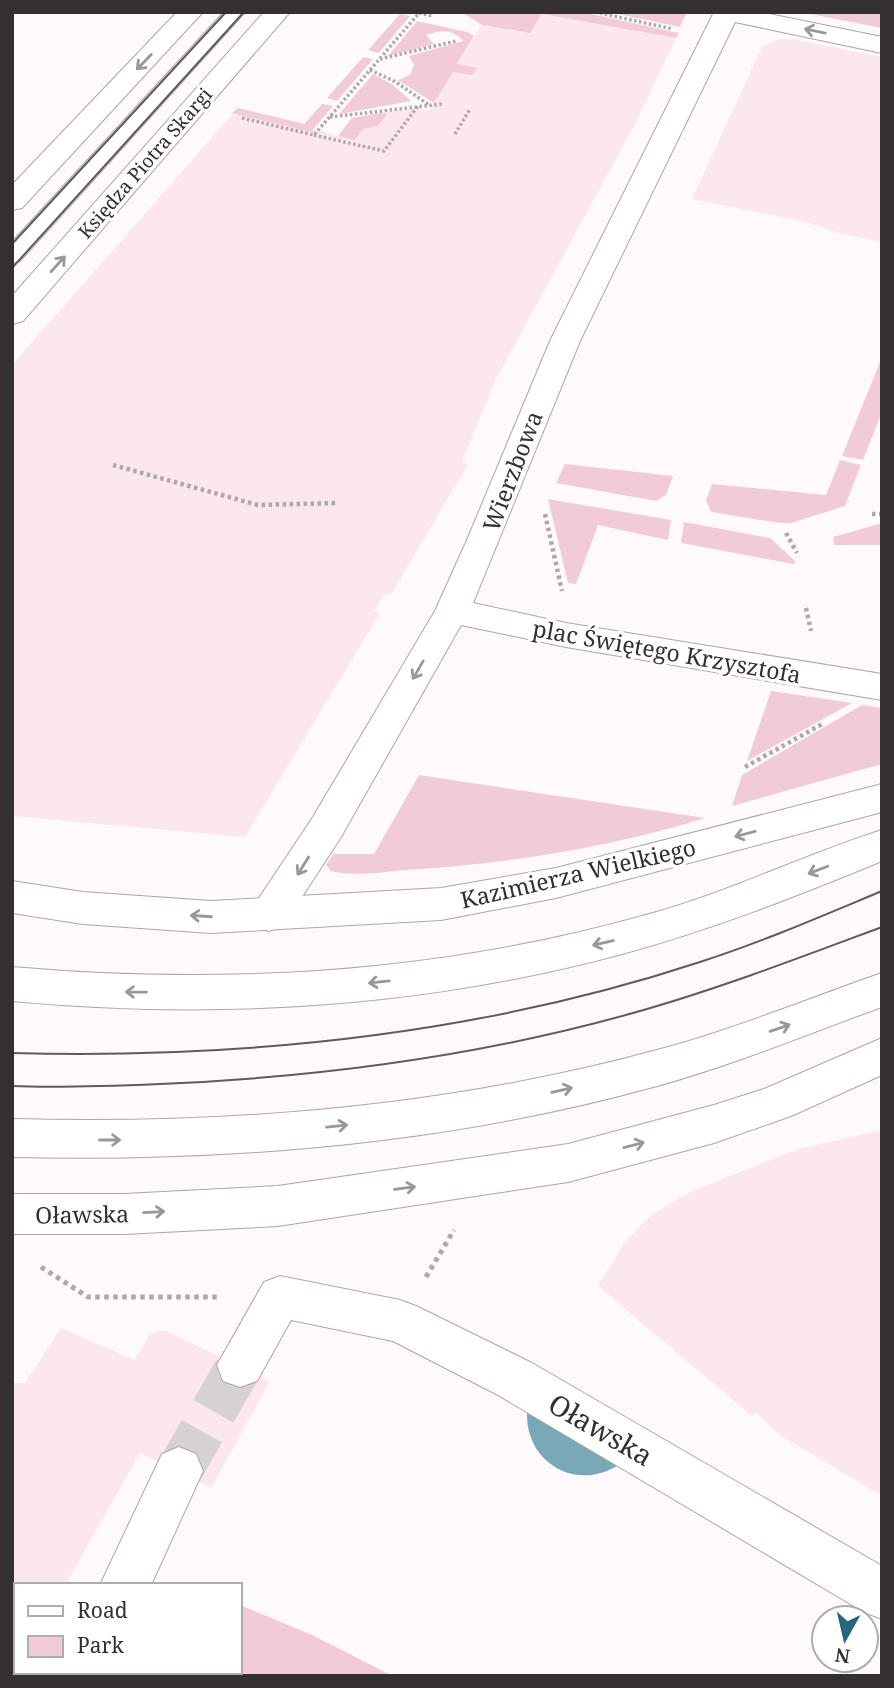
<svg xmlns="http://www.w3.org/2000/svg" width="894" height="1688" font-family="'Noto Serif',serif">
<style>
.built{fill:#fce7ec}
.green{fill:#f1ccd6}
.water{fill:#79a8b7}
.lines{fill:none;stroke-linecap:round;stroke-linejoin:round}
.street-tunnel{stroke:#d6d1d2;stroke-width:46;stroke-dasharray:46 23;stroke-linecap:butt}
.lane-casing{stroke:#b0a4a7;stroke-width:2}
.street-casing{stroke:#b0a4a7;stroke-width:2}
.secondary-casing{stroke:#b0a4a7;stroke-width:2}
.path-far2{stroke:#ada8aa;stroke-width:3.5;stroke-dasharray:2.5 2.5;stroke-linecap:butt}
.path-far1{stroke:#ada8aa;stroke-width:4.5;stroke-dasharray:3.5 3.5;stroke-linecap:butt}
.path{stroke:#ada8aa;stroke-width:5;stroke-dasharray:4.5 4.5;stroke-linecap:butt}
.lane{fill:#fff;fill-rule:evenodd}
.street{fill:#fff;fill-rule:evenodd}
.secondary{fill:#fff;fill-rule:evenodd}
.tram{stroke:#5f5a5b;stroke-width:2}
.oneway{stroke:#9a9798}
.labels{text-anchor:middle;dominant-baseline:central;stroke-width:7;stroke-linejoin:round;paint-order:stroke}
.far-street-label{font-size:19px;fill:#342f31;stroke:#fff}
.street-label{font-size:23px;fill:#342f31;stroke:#fff}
.near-street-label{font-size:28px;fill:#342f31;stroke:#fff}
</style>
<rect width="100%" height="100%" fill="#fef9fa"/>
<path class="built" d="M 542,14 L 676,38 L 635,124 L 496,379 L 462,462 L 468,464 L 392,593 L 384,595 L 374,611 L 380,613 L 245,837 L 12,816 L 12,365 L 238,108 L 305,124 L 313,129 L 338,136 L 352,118 L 415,108 L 429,111 L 482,25 L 530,33 Z
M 792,39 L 882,57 L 882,242 L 842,234 L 806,222 L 692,199 L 762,47 L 776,40 Z
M 882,1130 L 882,1496 L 778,1434 L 757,1413 L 752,1416 L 598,1286 L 625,1242 L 652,1214 L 693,1191 L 798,1149 Z
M 61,1328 L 134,1360 L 150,1335 L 158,1331 L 167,1331 L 270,1381 L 211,1488 L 140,1453 L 65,1585 L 16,1585 L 16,1670 L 12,1676 L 12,1383 L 25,1383 Z"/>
<path class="green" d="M 461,12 L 582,12 L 679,33 L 676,38 L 542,14 L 530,33 L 482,25 Z
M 608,12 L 687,12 L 680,27 Z
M 800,12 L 882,12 L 882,28 Z
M 400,14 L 410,16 L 379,53 L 368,50 Z
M 417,21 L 467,32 L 474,36 L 457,64 L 477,68 L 472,75 L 453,72 L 434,103 L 398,80 L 410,75 L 414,65 L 409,56 L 463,41 C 451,28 443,30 426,35 L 434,44 L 388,56 Z
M 363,57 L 373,59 L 337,101 L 327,98 Z
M 373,74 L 393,85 L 411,101 L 339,114 Z
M 322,104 L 333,106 L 311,132 L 232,113 L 238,108 L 304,124 Z
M 380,113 L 387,114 L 378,126 L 363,129 L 355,140 L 338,136 L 352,118 Z
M 882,357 L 882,412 L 863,460 L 842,456 Z
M 840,460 L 861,465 L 845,506 L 791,523 L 780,523 L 711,512 L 706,501 L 712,484 L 826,495 Z
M 565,464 L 673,476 L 666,495 L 656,501 L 556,483 Z
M 548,499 L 671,520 L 668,540 L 598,525 L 576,584 L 568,583 Z
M 684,522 L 770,538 L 795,561 L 794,564 L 681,543 Z
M 882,523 L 882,545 L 834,545 L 833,537 Z
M 771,691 L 852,703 L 747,761 Z
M 862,705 L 882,708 L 882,764 L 732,806 L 742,775 Z
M 419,775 L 705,818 C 608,848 507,864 405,870 C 382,872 354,877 331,871 L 326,865 L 333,854 L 374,854 Z
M 240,1605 L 312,1635 L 393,1676 L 198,1676 L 191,1672 L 240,1672 Z"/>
<path class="water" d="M 527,1412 L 620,1464 C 577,1493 525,1463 527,1412 Z"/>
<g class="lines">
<path class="street-tunnel" d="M 179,1471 L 240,1365"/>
<g class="lane-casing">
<path id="lane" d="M 224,12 L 245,12 L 20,261 L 12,263 L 12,242 Z"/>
</g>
<g class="street-casing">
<path id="street" d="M 714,12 L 759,12 L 882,37 L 882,53 L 735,22 L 580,341 L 473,603 L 566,623 L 882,674 L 882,700 L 566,647 L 461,625 L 341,837 L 283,926 L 269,931 L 255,926 L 249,915 L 255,904 L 313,817 L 435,611 L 467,540 L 550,341 Z
M 280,1276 L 400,1300 L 416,1306 L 532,1363 L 882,1566 L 882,1619 L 864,1612 L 498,1395 L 393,1341 L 291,1320 L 257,1381 L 240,1387 L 223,1381 L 217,1365 L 264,1282 Z
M 179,1447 L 196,1454 L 203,1471 L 151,1585 L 100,1585 L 162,1454 Z
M 60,1672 L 112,1672 L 111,1676 L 59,1676 Z"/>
</g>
<g class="secondary-casing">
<path id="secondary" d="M 177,12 L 203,12 L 22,208 L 12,210 L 12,185 Z
M 264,12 L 290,12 L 23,321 L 12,324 L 12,296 Z
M 882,784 L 882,812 L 556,898 L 441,920 L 211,933 L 83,924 L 12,913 L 12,881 L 83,892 L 211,901 L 441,888 L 556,868 Z
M 882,830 L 882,861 C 797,896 711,930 622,954 C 422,1008 218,1020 12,1001 L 12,967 C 228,986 444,973 653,913 C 731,891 804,855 882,830 Z
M 882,973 L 882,1007 C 807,1034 734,1065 657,1086 C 449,1144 228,1162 12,1157 L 12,1119 C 228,1125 448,1107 657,1050 C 733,1030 807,999 882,973 Z
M 882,1038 L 882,1075 L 791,1116 L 714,1143 L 568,1182 L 278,1226 L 124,1234 L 12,1234 L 12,1194 L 124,1194 L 278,1186 L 568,1144 L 714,1105 L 764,1089 Z"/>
</g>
<path class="path-far2" d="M 595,12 L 673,29
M 419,13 L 433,16
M 380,59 L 456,41
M 370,70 L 396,82 L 429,105
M 330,117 L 442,104
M 242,118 L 314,135 L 420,12
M 455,134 L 470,109
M 314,135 L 384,151 L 418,106"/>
<path class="path-far1" d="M 113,465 L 258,505 L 337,503
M 545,514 L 562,591
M 872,514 L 882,514
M 786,533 L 797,553
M 806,608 L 811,631
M 745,767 L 824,723"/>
<path class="path" d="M 41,1267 L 88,1297 L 220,1297
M 426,1277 L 454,1230"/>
<use href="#lane" class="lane"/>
<use href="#street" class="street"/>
<use href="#secondary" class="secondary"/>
<path class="tram" d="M 12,244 L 226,12
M 12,268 L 244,12
M 12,1053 C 244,1059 478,1035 700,962 C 762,942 822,916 882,891
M 12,1086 C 61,1088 111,1086 160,1084 C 325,1077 489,1055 647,1009 C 726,986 804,956 882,927"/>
</g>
<defs><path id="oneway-shaft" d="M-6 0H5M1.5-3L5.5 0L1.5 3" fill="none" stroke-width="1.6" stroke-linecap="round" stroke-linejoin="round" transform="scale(1.75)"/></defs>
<g class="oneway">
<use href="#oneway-shaft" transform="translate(815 31) rotate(-168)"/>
<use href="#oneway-shaft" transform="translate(144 62) rotate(134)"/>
<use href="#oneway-shaft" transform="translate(58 264) rotate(-48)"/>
<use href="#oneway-shaft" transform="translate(418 670) rotate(120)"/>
<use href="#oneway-shaft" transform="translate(745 834) rotate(165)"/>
<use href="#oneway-shaft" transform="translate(303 866) rotate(122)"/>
<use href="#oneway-shaft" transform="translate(818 870) rotate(159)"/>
<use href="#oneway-shaft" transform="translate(201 916) rotate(-176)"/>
<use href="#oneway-shaft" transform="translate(603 943) rotate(167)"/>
<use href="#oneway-shaft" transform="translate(379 982) rotate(174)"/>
<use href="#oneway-shaft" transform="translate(136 992) rotate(-179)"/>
<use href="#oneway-shaft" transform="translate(780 1028) rotate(-19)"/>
<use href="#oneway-shaft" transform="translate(562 1090) rotate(-13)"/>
<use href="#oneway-shaft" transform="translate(337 1126) rotate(-6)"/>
<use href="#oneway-shaft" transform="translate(110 1140)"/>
<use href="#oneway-shaft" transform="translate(634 1145) rotate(-15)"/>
<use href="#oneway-shaft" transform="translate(405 1188) rotate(-8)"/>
<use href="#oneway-shaft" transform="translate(154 1212) rotate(-3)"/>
</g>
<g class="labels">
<g class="far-street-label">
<text transform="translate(145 163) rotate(-49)">Księdza Piotra Skargi</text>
</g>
<g class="street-label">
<text transform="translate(512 471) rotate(-69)">Wierzbowa</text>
<text transform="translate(667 651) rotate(10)">plac Świętego Krzysztofa</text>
<text transform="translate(578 873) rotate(-13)">Kazimierza Wielkiego</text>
<text transform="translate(82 1214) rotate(-1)">Oławska</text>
</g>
<g class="near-street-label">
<text transform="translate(601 1429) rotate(30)">Oławska</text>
</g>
</g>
<rect width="894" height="1688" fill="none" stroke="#342f31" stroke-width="28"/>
<rect x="14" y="1583" width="228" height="91" fill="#ffffff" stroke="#aeacad" stroke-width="2"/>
<rect x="28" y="1606" width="35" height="10" fill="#ffffff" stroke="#aeacad" stroke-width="2"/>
<text x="77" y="1618" font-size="21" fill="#342f31">Road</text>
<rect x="28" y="1636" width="35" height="21" fill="#f1ccd6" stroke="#aeacad" stroke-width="2"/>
<text x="77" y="1653" font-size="21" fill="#342f31">Park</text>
<g transform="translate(845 1639) rotate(188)"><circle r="33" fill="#ffffff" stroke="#aeacad" stroke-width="2"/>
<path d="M0-5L12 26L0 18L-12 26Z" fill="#25687a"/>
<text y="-10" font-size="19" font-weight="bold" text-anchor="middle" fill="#342f31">N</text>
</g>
</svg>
